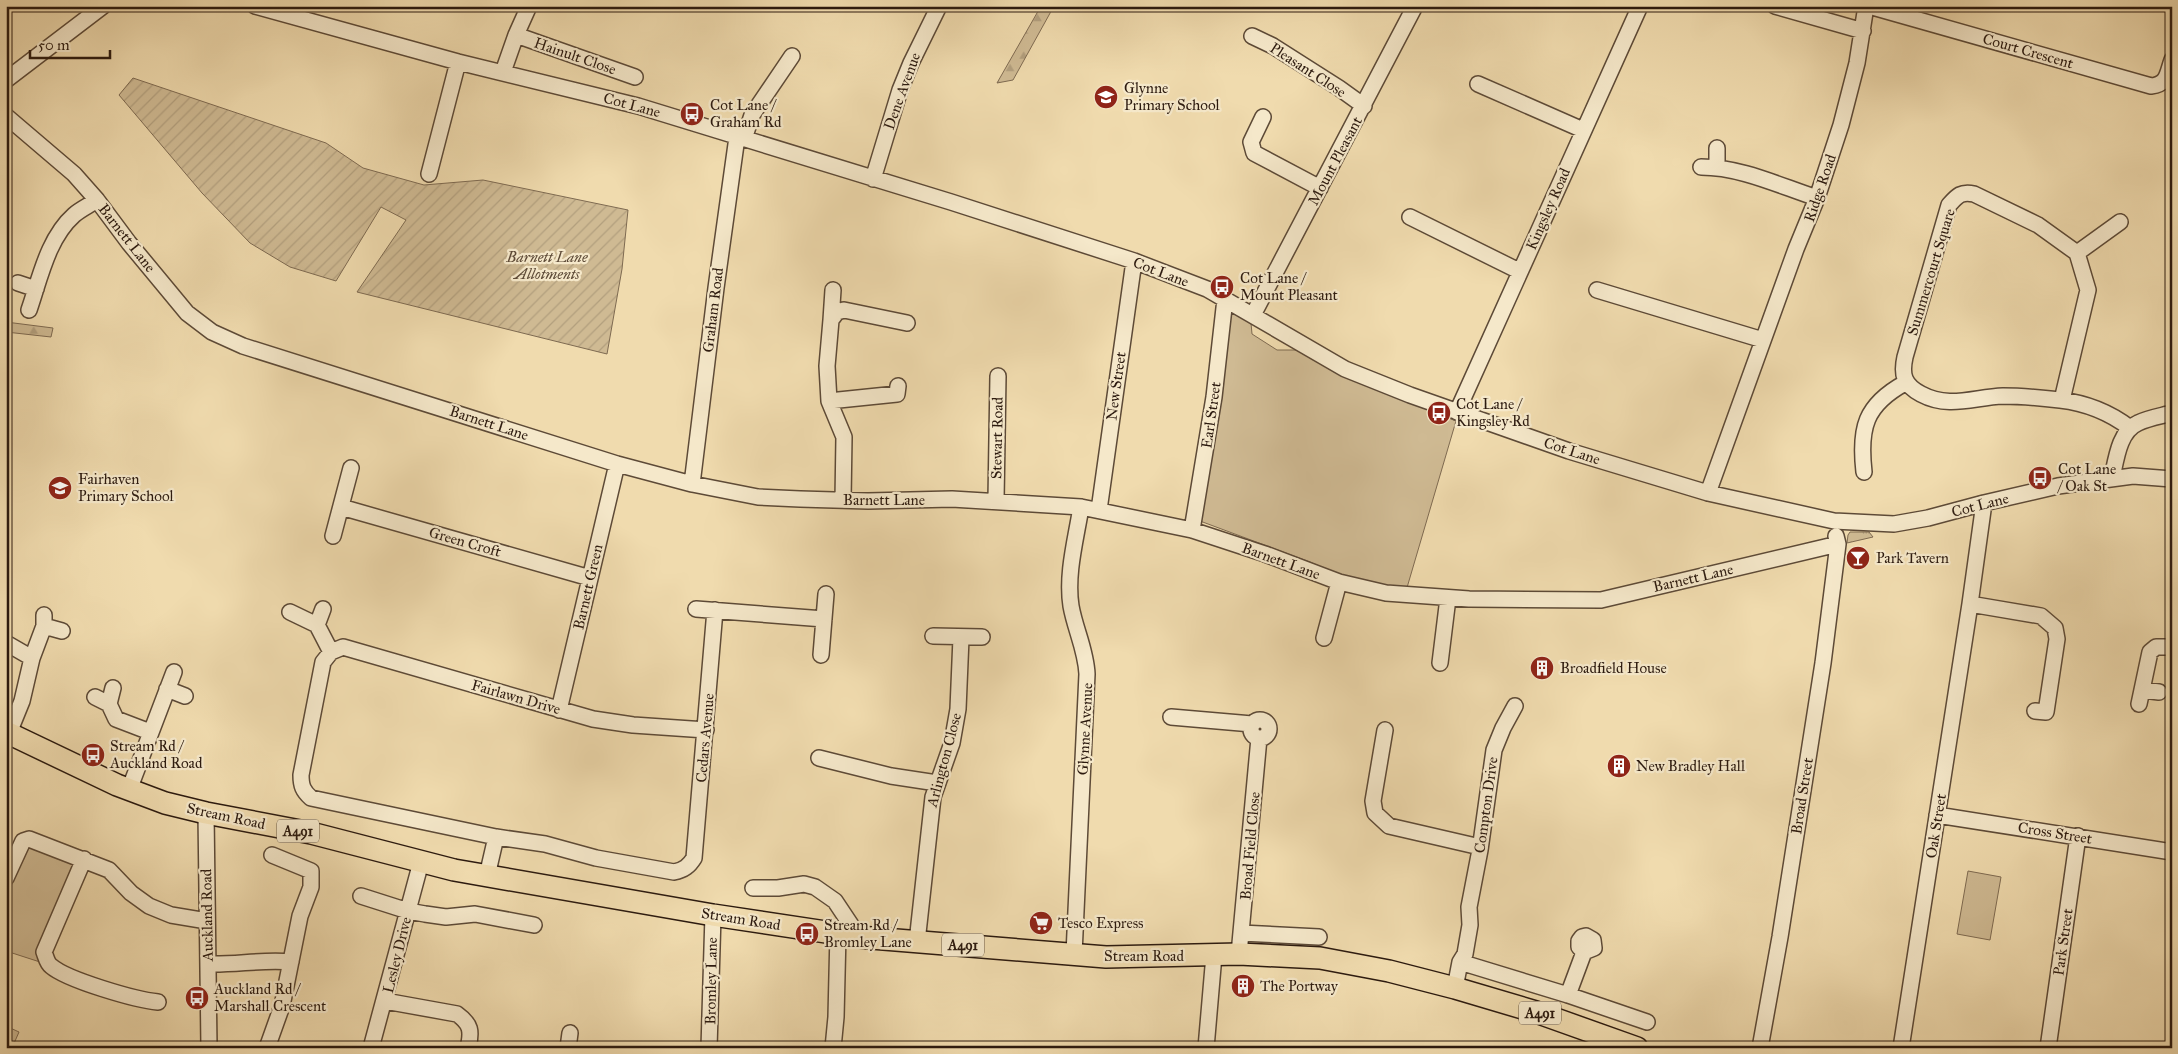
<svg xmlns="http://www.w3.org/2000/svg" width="2178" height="1054" font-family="'IM FELL Great Primer',serif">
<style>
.grass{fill:url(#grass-tufts);stroke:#7e6a51}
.forest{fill:url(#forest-firs);stroke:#7e6a51}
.park{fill:#cfba93;stroke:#7e6a51}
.garden{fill:url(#garden-furrows);stroke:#7e6a51}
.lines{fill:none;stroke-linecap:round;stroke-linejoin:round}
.minor-casing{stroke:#5d4a37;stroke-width:18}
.highway-casing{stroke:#2c1a0f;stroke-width:24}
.minor{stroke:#f5e8ca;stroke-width:15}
.highway{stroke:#f0dbae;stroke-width:21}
.labels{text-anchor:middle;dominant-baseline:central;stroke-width:4.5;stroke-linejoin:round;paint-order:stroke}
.shield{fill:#f5e8ca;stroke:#685847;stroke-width:1}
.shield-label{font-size:14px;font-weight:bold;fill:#2c1a0f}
.street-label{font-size:15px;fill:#2c1a0f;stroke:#f5e8ca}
.poi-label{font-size:15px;fill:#2c1a0f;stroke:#f5e8ca;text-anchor:start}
.park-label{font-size:15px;font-style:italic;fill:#5d4a37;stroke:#f5e8ca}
</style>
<defs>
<pattern id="grass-tufts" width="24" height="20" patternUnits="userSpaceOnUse" patternTransform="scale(1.25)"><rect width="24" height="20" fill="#cfba93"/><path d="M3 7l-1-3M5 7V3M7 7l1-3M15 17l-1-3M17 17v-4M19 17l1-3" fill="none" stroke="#b29f7e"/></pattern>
<pattern id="forest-firs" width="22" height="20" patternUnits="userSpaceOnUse" patternTransform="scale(1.25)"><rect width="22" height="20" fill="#cfba93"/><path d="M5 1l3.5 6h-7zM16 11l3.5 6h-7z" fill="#b29f7e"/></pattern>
<pattern id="garden-furrows" width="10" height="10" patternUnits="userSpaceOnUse" patternTransform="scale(1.25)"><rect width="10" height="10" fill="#cfba93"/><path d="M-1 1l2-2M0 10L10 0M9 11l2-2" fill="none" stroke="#b29f7e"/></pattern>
</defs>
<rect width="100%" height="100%" fill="#f0dbae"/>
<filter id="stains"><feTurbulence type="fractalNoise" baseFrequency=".004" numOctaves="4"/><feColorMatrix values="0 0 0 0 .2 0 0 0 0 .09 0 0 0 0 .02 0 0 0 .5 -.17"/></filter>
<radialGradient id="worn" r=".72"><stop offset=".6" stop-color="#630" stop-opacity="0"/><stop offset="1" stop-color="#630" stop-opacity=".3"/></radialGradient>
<path class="grass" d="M 1850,532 L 1869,532 L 1873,537 L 1847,543 L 1848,535 Z"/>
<path class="forest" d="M 1041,6 L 1054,6 L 1013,80 L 997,83 Z
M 6,322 L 53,328 L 51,337 L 6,332 Z"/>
<path class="park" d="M 1230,311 L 1251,323 L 1252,334 L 1277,350 L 1296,350 L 1343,376 L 1456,421 L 1406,591 L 1356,582 L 1310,562 L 1200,521 Z
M 27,844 L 69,859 L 73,864 L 38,951 L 40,962 L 6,951 L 6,893 L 22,851 Z
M 1968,871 L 2001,877 L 1990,940 L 1957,934 Z
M 6,1026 L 19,1032 L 12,1048 L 6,1048 Z"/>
<path class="garden" d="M 133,78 L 326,143 L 363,168 L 424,185 L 483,180 L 628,210 L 622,269 L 607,354 L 357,292 L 406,220 L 381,207 L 336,281 L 290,267 L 250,243 L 202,193 L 119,95 Z"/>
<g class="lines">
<g class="minor-casing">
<path id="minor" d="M 255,6 L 458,62 L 638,106 L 951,202 L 1134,261 L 1207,289 L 1345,369 L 1410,395 L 1569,451 L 1708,493 L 1834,521 L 1894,524 L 1928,518 L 1984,503 L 2058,486 L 2133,476 L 2172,479
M 1775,6 L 1863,31
M 1869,6 L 2151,86 C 2168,84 2167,74 2172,60
M 516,35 L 635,77
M 1252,36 L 1273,46 L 1339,88 L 1364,106
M 503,72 L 516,35 L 529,6
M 6,80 L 103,6
M 1478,84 L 1583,130
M 6,116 L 74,174 L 97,200 L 129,243 L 187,313 L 212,332 L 243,346 L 617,464 L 692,484 L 758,497 L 800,499 L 868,501 L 952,499 L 1081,507 L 1192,530 L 1265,554 L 1339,582 L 1386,593 L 1469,599 L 1601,600 L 1838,544
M 1263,117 L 1251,142 L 1254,153 L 1320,188
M 744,139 L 752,115 L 792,56
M 1701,167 C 1741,167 1780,186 1817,198
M 1717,167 L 1717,148
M 429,174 L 458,62
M 873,179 L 900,90 L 911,63 L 939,6
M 1410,217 L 1519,271
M 2077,253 L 2120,222
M 18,283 L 36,289
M 1597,290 L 1763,340
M 29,310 C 40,278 48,238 74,215 C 81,209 90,205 97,200
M 1253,315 L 1415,6
M 831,320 L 833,290
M 2062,400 L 2088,290 L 2077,253 L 2038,225 L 1974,194 C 1961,191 1957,196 1949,205 L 1905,357 C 1901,375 1904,385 1921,394 C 1949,409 1974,397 2003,396 C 2022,396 2042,398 2060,400 C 2086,403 2109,412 2130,428
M 829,401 L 897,394 L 898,386
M 1457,412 L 1640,6
M 1864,472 C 1859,428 1865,405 1905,383
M 2112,478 C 2116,460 2119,431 2138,423 C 2148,418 2161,416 2172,413
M 692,484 L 716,288 L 737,137
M 1708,493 L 1796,249 L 1817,198 L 1841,125 L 1857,63 L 1866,6
M 843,500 L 844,437 L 829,401 L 827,366 L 831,320 L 837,312 L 844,310 L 907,323
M 996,500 L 998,376
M 341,507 L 590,578
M 1099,510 L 1134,261
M 1192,530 L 1214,397 L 1225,299
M 333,536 L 351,468
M 1970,604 L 2041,616 L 2055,628 L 2057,639 L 2046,712 L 2035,711
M 696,609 L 824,619
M 290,612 L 317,625 L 331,652
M 44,615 L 44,626 L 62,631
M 317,625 L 323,609
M 933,636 L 982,637
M 1324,638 L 1339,582
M 6,643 L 32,658 L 22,701 L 9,733
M 821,655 L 826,594
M 32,658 L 44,626
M 1440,663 L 1448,598
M 167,689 L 185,696
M 2143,690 L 2159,692
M 95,697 L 109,704 L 116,719 L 150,732
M 109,704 L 113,688
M 2139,704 L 2150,652 L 2156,647 L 2172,647
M 559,710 L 617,464
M 1171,717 L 1252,724
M1251 729a9 9 0 1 1 18 0a9 9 0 1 1-18 0Z
M 706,730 L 633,725 L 593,719 L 343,647 L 331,652 L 323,662 L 301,775 C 301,786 303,791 311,798 L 496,837 L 545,844 L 596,858 L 674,872 C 684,870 689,866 694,858 L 715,610
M 1385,730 L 1373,801 L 1375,813 L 1389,826 L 1480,847
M 819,758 L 891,776 L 937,783
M 129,790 L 174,672
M 206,813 L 209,1048
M 1937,815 L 2172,852
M 84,859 L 44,952 C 46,957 47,963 51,966 C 67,980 136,1000 158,1002
M 487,876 L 496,837
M 6,878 L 23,841 L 29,839 L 109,870 L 131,893 L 149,906 L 171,915 L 207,921
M 753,888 L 778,888 L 804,884 L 815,887 L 835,901 L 859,937
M 361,896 L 408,911 L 425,914 L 446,917 L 475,914 L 534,925
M 1241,933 L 1319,937
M 917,942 L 933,797 L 952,743 L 958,709 L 961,638
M 1074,954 L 1087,674 C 1086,650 1075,629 1071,606 C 1066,574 1076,539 1081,507
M 1239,954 L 1259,738
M 1460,962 L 1568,995 L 1647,1022
M 208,964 C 236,965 264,959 291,962
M 1455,988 L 1460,962 L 1465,954 L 1470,925 L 1469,907 L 1480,850 L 1494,750 L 1503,728 L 1515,706
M 1568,995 L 1584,952 L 1594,948 L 1593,940 L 1586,936 L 1582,937 L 1579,941 L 1579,947 L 1584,952
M 385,1001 L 457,1014 C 471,1024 472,1031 468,1048
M 267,1048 L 282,1006 L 300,916 L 311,887 L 311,871 L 272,855
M 371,1048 L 421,862
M 568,1048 L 570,1033
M 709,1048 L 713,915
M 833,1048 L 836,1017 L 838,933
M 1206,1048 L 1214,955
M 1760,1048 L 1780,937 L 1823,663 L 1838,544 L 1836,536
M 1901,1048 L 1970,604 L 1984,503
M 2048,1048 L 2078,836"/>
</g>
<g class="highway-casing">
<path id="highway" d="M 6,732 L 117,785 L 165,803 L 206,813 L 311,833 L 454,870 L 713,915 L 859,937 L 1106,957 L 1239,954 L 1320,958 L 1389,971 L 1455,988 L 1536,1012 L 1637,1048"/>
</g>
<use href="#minor" class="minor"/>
<use href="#highway" class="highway"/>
</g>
<defs>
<g id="school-disc" transform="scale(1.25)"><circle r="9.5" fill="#8f2418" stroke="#f5e8ca"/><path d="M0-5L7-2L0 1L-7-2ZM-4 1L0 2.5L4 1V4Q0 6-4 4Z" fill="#fff"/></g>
<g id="bus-disc" transform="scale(1.25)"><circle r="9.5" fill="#8f2418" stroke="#f5e8ca"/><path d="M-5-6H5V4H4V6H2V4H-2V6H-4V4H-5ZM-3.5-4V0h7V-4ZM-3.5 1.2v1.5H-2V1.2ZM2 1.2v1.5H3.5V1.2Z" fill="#fff"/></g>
<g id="bar-disc" transform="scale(1.25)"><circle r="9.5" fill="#8f2418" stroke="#f5e8ca"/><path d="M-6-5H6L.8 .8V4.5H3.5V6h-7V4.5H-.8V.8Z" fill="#fff"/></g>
<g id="building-disc" transform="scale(1.25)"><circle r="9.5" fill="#8f2418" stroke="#f5e8ca"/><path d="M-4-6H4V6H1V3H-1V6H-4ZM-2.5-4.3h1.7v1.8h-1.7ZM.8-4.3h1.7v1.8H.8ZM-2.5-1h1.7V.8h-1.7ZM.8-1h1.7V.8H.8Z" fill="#fff"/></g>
<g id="supermarket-disc" transform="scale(1.25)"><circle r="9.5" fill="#8f2418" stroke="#f5e8ca"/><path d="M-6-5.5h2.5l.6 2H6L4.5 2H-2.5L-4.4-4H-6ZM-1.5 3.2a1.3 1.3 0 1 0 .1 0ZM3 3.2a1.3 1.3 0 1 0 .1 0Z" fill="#fff"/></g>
</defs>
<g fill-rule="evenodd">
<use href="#school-disc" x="1106" y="97"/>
<use href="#bus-disc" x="692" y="114"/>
<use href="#bus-disc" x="1222" y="287"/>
<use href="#bus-disc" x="1439" y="413"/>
<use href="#bus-disc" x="2040" y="478"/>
<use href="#school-disc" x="60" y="488"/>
<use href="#bar-disc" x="1858" y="558"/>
<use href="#building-disc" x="1542" y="668"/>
<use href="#bus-disc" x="93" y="755"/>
<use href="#building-disc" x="1619" y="766"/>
<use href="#supermarket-disc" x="1041" y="923"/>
<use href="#bus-disc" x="807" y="934"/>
<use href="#building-disc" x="1243" y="986"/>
<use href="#bus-disc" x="197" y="998"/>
</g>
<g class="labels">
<g class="shield">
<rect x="277" y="819.5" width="42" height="23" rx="4"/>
<rect x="942" y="933.5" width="42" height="23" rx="4"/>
<rect x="1519" y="1001.5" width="42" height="23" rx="4"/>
</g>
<g class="shield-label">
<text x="298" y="831">A491</text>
<text x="963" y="945">A491</text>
<text x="1540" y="1013">A491</text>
</g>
<g class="street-label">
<text transform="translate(2028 51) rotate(16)">Court Crescent</text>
<text transform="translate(575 56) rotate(19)">Hainult Close</text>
<text transform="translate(1308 70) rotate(33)">Pleasant Close</text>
<text transform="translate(902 91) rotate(-70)">Dene Avenue</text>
<text transform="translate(632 105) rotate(15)">Cot Lane</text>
<text transform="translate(1335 161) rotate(-62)">Mount Pleasant</text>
<text transform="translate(1820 188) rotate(-71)">Ridge Road</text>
<text transform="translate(1548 209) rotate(-66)">Kingsley Road</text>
<text transform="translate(127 238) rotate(52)">Barnett Lane</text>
<text transform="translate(1161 272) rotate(21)">Cot Lane</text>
<text transform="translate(1931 272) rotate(-73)">Summercourt Square</text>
<text transform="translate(713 310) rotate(-83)">Graham Road</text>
<text transform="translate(1116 386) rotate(-82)">New Street</text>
<text transform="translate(1211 415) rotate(-82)">Earl Street</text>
<text transform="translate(489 423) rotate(18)">Barnett Lane</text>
<text transform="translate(997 438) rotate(-89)">Stewart Road</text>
<text transform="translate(1572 451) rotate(18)">Cot Lane</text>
<text x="884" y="500">Barnett Lane</text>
<text transform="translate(1980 505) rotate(-14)">Cot Lane</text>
<text transform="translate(465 542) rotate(16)">Green Croft</text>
<text transform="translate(1281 561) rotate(20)">Barnett Lane</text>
<text transform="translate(1693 578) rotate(-13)">Barnett Lane</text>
<text transform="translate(588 587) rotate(-77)">Barnett Green</text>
<text transform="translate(516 697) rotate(16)">Fairlawn Drive</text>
<text transform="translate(1085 729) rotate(-87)">Glynne Avenue</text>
<text transform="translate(705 738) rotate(-85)">Cedars Avenue</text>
<text transform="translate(944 760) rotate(-75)">Arlington Close</text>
<text transform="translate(1802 796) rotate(-81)">Broad Street</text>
<text transform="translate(1486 805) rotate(-82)">Compton Drive</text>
<text transform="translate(226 816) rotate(12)">Stream Road</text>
<text transform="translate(1936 826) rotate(-81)">Oak Street</text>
<text transform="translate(2055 833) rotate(9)">Cross Street</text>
<text transform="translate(1250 846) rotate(-85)">Broad Field Close</text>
<text transform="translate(207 915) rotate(-91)">Auckland Road</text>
<text transform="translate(741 919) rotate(9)">Stream Road</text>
<text transform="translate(2063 942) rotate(-82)">Park Street</text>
<text transform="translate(397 955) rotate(-76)">Lesley Drive</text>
<text x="1144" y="956">Stream Road</text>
<text transform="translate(711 981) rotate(-89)">Bromley Lane</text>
</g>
<g class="poi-label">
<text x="1124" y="88">Glynne<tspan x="1124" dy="17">Primary School</tspan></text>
<text x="710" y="105">Cot Lane /<tspan x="710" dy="17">Graham Rd</tspan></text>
<text x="1240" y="278">Cot Lane /<tspan x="1240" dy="17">Mount Pleasant</tspan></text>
<text x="1456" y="404">Cot Lane /<tspan x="1456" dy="17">Kingsley Rd</tspan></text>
<text x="2058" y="469">Cot Lane<tspan x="2058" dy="17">/ Oak St</tspan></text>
<text x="78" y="479">Fairhaven<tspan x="78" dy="17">Primary School</tspan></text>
<text x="1876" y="558">Park Tavern</text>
<text x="1560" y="668">Broadfield House</text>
<text x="110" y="746">Stream Rd /<tspan x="110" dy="17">Auckland Road</tspan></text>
<text x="1636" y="766">New Bradley Hall</text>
<text x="1058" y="923">Tesco Express</text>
<text x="824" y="925">Stream Rd /<tspan x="824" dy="17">Bromley Lane</tspan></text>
<text x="1260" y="986">The Portway</text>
<text x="214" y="989">Auckland Rd /<tspan x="214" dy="17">Marshall Crescent</tspan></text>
</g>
<g class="park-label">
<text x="547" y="257">Barnett Lane<tspan x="547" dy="17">Allotments</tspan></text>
</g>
</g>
<rect width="2178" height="1054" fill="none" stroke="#f0dbae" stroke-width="25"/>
<rect x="8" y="8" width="2163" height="1039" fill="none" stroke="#2c1a0f" stroke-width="2.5"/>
<rect x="12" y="12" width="2153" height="1029" fill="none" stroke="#2c1a0f"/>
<path d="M30 50v8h80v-8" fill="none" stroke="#2c1a0f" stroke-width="2.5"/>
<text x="38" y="50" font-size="15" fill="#2c1a0f" stroke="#f5e8ca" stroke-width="4" paint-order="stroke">50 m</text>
<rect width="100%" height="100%" filter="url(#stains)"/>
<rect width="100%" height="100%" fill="url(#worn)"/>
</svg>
